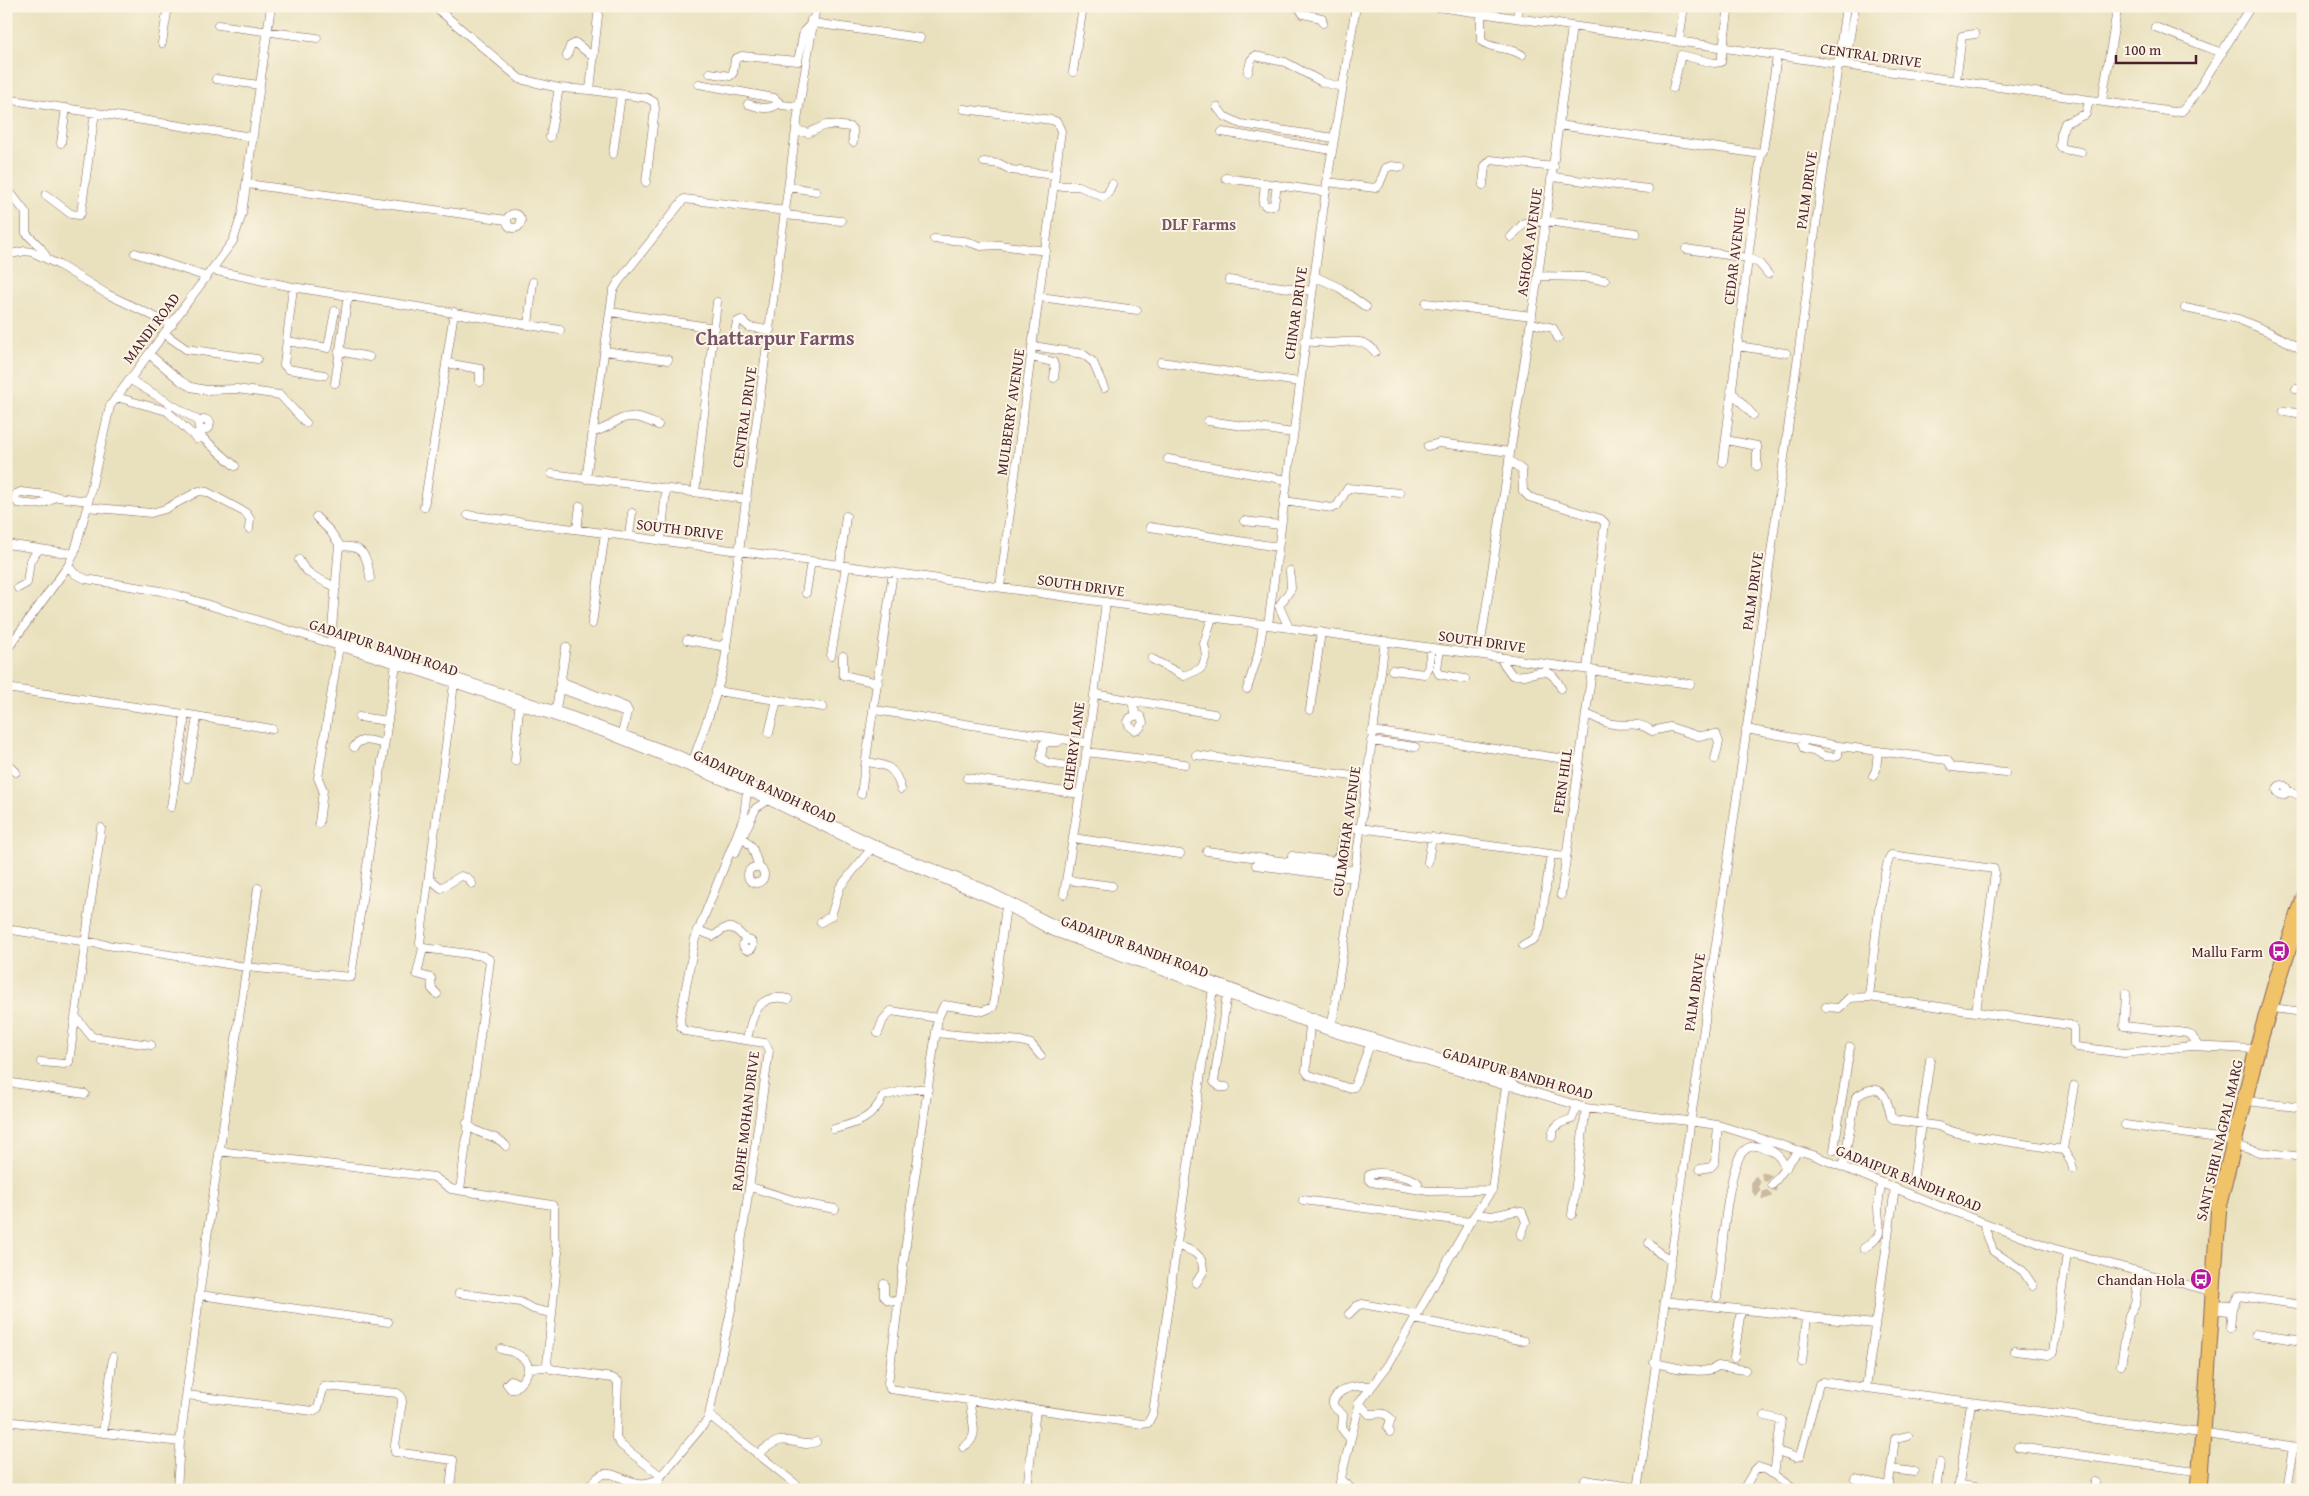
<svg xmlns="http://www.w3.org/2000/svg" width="2309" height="1496" font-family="'Gentium Book Plus',serif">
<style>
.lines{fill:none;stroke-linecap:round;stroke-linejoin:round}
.minor-tunnel{stroke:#c9baa1;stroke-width:8;stroke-dasharray:8 4;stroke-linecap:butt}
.minor-casing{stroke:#82635e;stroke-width:9}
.major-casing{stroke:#82635e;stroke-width:11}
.minor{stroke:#fff;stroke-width:8}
.major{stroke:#f1c369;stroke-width:9}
.labels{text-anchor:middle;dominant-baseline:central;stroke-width:4;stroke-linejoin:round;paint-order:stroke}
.street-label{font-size:15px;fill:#4a1f2b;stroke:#fcf5e5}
.poi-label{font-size:15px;fill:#4a1f2b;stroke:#fcf5e5;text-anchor:end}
.neighbourhood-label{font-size:16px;font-weight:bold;fill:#775369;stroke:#fcf5e5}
.district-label{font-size:20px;font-weight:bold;fill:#775369;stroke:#fcf5e5}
</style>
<rect width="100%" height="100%" fill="#fcf5e5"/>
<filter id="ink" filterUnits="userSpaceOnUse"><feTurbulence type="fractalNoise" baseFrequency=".02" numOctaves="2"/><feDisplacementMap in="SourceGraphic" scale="10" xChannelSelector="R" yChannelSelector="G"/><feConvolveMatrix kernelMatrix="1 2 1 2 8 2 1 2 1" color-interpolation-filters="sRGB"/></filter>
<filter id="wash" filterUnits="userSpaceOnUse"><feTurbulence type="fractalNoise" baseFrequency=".0096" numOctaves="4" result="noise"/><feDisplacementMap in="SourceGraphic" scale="20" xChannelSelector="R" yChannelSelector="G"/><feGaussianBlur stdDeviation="1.12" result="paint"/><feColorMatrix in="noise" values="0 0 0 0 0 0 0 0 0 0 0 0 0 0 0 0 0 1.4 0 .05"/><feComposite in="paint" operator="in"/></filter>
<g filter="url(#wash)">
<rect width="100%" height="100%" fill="#e9e1be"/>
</g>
<g filter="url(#ink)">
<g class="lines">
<path class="minor-tunnel" d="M1755 1186a9 9 0 1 1 18 0a9 9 0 1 1-18 0Z"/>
<g class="minor-casing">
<path id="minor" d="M 434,6 L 520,79 L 559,88 L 590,90 L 647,98 L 654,102 L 655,109 L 646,182
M 1298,6 L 1303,14 L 1322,18 L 1323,23
M 1431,6 L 2174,112 L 2182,111 L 2191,101 L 2251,6
M 1481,13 L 1481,41 C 1492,50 1509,46 1522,55
M 1517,18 L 1519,6
M 813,23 L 920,38
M 218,25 L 317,38
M 1572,27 L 1538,276 L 1509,460 L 1522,470 L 1523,491 L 1529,497 L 1601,519 L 1605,523 L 1587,669
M 2155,27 L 2222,53
M 1679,42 L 1684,6
M 162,43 L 168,6
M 567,56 L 570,46 L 576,43 L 593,57
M 1845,65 L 1855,6
M 1073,72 L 1083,6
M 1248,72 L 1251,60 L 1255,56 L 1285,62 L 1322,82 L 1342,87
M 710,73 L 730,76 L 733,73 L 735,59 L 742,56 L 798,61 L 804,31 L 810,25 L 811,20
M 216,79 L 259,85
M 1956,81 L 1962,36 L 1975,34
M 699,84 L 774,98 L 782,105 L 799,107
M 1673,88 L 1681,55 L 1714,63 L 1721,62 L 1729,6
M 590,90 L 599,6
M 6,99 L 252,137
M 2102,101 L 2117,10
M 748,104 C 759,107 769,112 779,103
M 1217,107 L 1224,116 L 1241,124 L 1334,138
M 964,109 L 1052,120 L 1057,122 L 1061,131 L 1000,587
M 1559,125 L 1761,154
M 796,130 L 808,133 L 826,125 L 833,125 L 850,127 L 853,130 L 853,142
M 1222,132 L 1332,150
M 550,137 L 559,88
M 61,143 L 66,108
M 2081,152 L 2063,149 L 2060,145 L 2061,134 L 2065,123 L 2086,114 L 2089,100
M 613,154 L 621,95
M 984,162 L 1000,164 L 1011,170 L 1055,175
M 1552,177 L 1648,189
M 1226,178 L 1326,192
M 1327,182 L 1375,188 L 1379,185 L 1386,168 L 1391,166 L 1401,167
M 1265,183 L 1263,203 L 1266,206 L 1274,205 L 1277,185
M 247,184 L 507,220
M 1483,185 L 1485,166 L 1491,160 L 1554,167
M 1054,186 L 1079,186 L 1103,197 L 1108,193 L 1112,184
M 6,187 L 26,213 L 26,233 L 40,247 L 47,258
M 789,187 L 816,191
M 46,195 L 71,214 L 79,215 L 81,213 L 95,112
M507 221a7 7 0 1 1 14 0a7 7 0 1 1-14 0Z
M 785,215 L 841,221
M 1511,237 L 1524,223 L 1546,221 L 1636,233
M 934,239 L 965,241 L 981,246 L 999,245 L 1046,251
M 1686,249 L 1748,258 L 1759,263 L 1768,274
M 135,253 L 207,277
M 6,255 L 25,251 L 32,252 L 59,265 L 107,294 L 172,325
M 212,270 L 293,287 L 560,330
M 1314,276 L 1340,288 L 1366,307
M 1538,276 L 1582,277 L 1605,280
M 1229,280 L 1312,291
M 293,287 L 284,365 L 288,369 L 324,375
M 1040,297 L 1137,310
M 1426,303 L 1532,316
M 2185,308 L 2238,319 L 2267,331 L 2303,350
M 611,312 L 715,328
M 1531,323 L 1553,328 L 1558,338
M 528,325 L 533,282
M 735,331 L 737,322 L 741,320 L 749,327 L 770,330
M 165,334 L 186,349 L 257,359
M 287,341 L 328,348 L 335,311
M 1304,341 C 1314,342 1323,343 1332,343 C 1348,342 1365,337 1375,352
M 1033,346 L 1083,354 L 1093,362 L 1104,388
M 1737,346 L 1786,353
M 339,351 L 369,357
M 605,351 L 668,360
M 149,354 L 181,381 L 191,387 L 206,390 L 237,389 L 280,395 L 306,423
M 1032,357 L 1053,362 L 1055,369 L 1054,378
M 1161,362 L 1299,382
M 446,363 L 480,369 L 480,382
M 129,379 L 199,421
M 335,383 L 348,295
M 2296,389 L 2303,389
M 1731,391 L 1753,415
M 116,397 L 167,411 L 197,439
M 2284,411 L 2303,414
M 1208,421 L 1293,433
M 203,431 L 199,427 L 198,423 L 205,419 L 210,422 L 209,428 L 197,433 L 235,466
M 593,432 C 604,430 610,425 619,420 C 632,413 646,420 658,425
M 1726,440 L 1757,446 L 1757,466
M 1428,446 L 1439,443 L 1510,452
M 1168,459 L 1287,480
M 1723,462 L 1761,154 L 1763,151 L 1777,56
M 552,474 L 747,499
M 586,479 L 613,291 L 619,281 L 684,199 L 786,211
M 695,492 L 717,302
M 55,496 C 45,507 32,505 18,503 L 15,499 L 16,494 L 21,492 L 55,496 L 58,497 L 88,501
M 1284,501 L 1332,508 L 1337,506 L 1348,488 L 1400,493
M 87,507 L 151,513 L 165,509 L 199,491 L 207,492 L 246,513 L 250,519 L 249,529
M 424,507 L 454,312
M 468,515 L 739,551 L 1690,684
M 316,517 L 330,531 L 339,544 L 331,641
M 1244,521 L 1281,525
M 1150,527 L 1278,547
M 577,529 L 580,506
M 629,536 L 632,513
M 661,541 L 666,489
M 6,544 L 74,554
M 339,547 C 363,544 368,557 370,578
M 299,560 C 306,575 321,580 336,587
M 840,565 L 846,516
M 68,566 L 75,574 L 86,579 L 161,591 L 177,595 L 396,664 L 610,735 L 755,794 L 852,841 L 1003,904 L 1051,931 L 1331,1032 L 1506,1086 L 1517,1087 L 1586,1108 L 1718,1125 L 1813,1155 L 1939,1206 L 2052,1248 L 2214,1292
M 18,588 L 27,583 L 30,561 L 39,549
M 806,593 L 811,561
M 592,624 L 605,533
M 1268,625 L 1327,182 L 1356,6
M 1289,628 L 1279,606 L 1291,589 L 1290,571
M 1482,635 L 1509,462
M 687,640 L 721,646 L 727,641 L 799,107 L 816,6
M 326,642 L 345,641 L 572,716 L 674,753 L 754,787 L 892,852 L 983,888 L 1054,924 L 1342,1028 L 1506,1079 L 1517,1087
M 1440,649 L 1437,669 L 1439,674 L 1465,679
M 6,651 L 68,566 L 74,554 L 87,507 L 110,406 L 233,241 L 242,214 L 271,6
M 831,656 L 846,566
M 843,656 L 843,675 L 878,683
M 1499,657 L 1512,675 C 1534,680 1546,657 1561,688
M 1152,659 L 1184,676 L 1200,669 L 1203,665 L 1206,655 L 1204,644 L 1212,617
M 1392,670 L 1424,674 L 1428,669 L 1431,648
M 454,684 L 420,943 L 423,948 L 484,956 L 490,960 L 460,1190
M 6,688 L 184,714 L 184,725 L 171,807
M 559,688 L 623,712 L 628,711 L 626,707 L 560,681
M 1247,689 L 1258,655 L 1263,625
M 716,691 L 823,707
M 1094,694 L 1214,714
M 1131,700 L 1136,714 L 1141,717 L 1143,723 L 1139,729 L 1134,730 L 1130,727 L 1128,722 L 1130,718 L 1137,715
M 556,710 L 566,647
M 875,710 L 1088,743
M 1310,710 L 1321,632
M 184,714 L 272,729
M 1586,714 C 1595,717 1603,723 1613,724 C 1628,727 1636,720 1652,731 L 1670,727 L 1698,736 L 1716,734 L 1719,742 L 1715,759
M 359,717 L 388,721
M 1746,729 L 1839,746
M 1372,731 L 1579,761
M 769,733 L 777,700
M 622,734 L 627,712
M 1371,741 L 1415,747
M 1058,742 L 1050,742 L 1043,744 L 1041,758 L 1048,763 L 1068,766
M 1802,744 L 1804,749 L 1817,752 L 1824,756 L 1835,757 L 1838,755 L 1839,746 L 1947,760 L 1952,767 L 2005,773
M 354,747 C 361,736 373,741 384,744
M 1086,752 L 1185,764
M 1196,755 L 1367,778
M 515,761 L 519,706
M 693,761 C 701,736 729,666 726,644
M 6,762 L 16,772
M 867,762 C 888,765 895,767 901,789
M 1873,776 L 1876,770 L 1878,751
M 187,778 L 197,717
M 967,778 L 1080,794
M2277 790a5 5 0 1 1 10 0a5 5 0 1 1-10 0Z
M 747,790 L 744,817 L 695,939 L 680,1019 L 681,1027 L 685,1031 L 765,1043 L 769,1051 L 732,1305 L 709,1415 L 803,1490
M 2287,790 L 2303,797
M 861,794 L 893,572
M 319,823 L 323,790 L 318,778 L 339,646
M 742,837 L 752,847 L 759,867
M 1073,838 L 1180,854
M 1207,851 L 1355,871
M 735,853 L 756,808 L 767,801
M 1292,856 L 1334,861 L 1339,855 L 1343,831 L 1348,828 L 1360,828 L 1565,856
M 1428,862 L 1432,837
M 1256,865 L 1354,878
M748 875a8 8 0 1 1 16 0a8 8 0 1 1-16 0Z
M 429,878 L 441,888 L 461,876 L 468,878 L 472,884
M 1067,880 L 1112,886
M 1064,894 L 1088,743 L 1106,602
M 1561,895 L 1592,670
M 1006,906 L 993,1007 L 983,1011 L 944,1005 L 938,1018 L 912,1198 L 888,1383 L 890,1389 L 1142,1424 L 1148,1423 L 1153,1413 L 1213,988
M 821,922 L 831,916 L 840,887 L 871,849
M 6,929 L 246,967 L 351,977 L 396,664
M 697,930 L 713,936 C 718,934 719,931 724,929 C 733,924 741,934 746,940
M743 945a5 5 0 1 1 10 0a5 5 0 1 1-10 0Z
M 1523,945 L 1534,939 L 1540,929 L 1551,854
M 423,948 L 417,974 L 431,978 L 432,989 L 437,994
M 2126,994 L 2124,1026 L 2187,1033 L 2192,1036 L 2198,1046
M 1826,1007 L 1839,1008 L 1849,998 L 1869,997
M 2272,1008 L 2303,1012
M 1976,1012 L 1869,997 C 1872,973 1881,868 1891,855 L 1994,869 L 1995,873 L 1976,1012 L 2070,1025 L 2074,1029 L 2074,1044 L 2077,1047 L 2124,1053 L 2191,1046 L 2254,1049
M 76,1017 L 92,1037 L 151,1045
M 1310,1024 L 1306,1071 L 1309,1075 L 1348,1088 L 1354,1087 L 1370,1045
M 1332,1024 L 1354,878 L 1385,641
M 878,1033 L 883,1020 L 891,1011 L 938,1018
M 936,1033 L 1021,1041 L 1031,1044 L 1041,1056
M 747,1039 C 752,1017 757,992 788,999
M 41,1062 L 64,1064 L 69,1062 L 101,828
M 6,1082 L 85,1094
M 1226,1087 L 1220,1087 L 1214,1082 L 1227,994
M 2248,1101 L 2303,1108
M 467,1123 C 477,1137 496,1133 506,1146
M 2125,1125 L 2232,1140
M 834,1129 C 857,1123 873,1119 883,1096 L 907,1090 L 928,1088
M 1552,1137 C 1553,1124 1562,1122 1572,1119 L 1577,1106
M 2237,1146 L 2260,1152 L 2303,1157
M 1834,1150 L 1850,1047
M 219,1151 L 434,1177 L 451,1189 L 552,1205 L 554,1208 L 554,1238 L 558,1252 L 547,1364 L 551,1369 L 612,1378 L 618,1381 L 616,1438 L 621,1445 L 661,1476
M 1843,1167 L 1856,1097 C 1881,1079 1887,1096 1891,1117 L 1895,1120 L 1938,1126 L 1954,1132 L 1972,1136 L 2063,1150
M 1700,1169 L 1711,1167 L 1715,1162 L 1718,1125
M 2073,1169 L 2071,1161 L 2063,1149 L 2074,1086
M 1913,1181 L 1930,1060
M 1772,1185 L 1798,1151
M 751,1187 L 802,1203 L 835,1209
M 1417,1188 L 1418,1183 C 1412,1176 1376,1170 1369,1175 L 1369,1180 L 1371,1182 L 1428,1191 L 1492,1190
M 1303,1200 L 1470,1222
M 1476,1214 L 1492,1216 L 1515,1211 L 1522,1212 L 1526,1222 L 1521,1235
M 1572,1215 L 1586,1108
M 1983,1223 L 1993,1251 L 2023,1271 L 2033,1286
M 1649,1243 L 1659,1253 L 1670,1259
M 1176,1245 C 1191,1250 1204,1253 1203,1272 L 1196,1283
M 1864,1248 C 1887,1234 1878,1228 1878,1207 C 1879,1199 1880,1191 1881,1183
M 884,1284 L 884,1296 L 888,1300 L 898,1302
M 459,1293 L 520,1302 L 533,1309 L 551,1313
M 200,1295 L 388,1322
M 1717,1297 C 1721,1266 1726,1177 1741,1154 C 1746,1147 1753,1145 1761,1147 C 1774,1150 1780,1156 1786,1168
M 1664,1301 L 1874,1324
M 2230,1308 L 2232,1308 L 2238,1296 L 2303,1305
M 2214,1310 L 2227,1312 L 2230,1308 L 2229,1305 L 2215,1304
M 1349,1314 L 1357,1306 L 1362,1304 L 1417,1314
M 1414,1319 L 1524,1341
M 2230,1328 L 2232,1308
M 2255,1334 L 2303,1341
M 501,1349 C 529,1355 538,1369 514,1389 L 511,1389 L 507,1384 L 511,1380 L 518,1384
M 2015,1351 L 2048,1355 L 2053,1352 L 2067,1253
M 1734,1358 L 1741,1310
M 1802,1362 L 1807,1317
M 1654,1363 C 1672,1366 1703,1377 1718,1366 L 1745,1370
M 2121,1365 L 2129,1315 L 2135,1304 L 2139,1272
M 528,1368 L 548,1367
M 1866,1388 L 1895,1188
M 187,1395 L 313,1411 L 318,1408 L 324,1386 L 397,1393 L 401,1396 L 402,1402 L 395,1445 L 395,1452 L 453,1460 L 450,1490
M 1359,1403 L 1369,1414 C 1378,1415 1383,1410 1391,1419 L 1388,1428 L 1390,1432
M 1765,1416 L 1781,1420 L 1774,1475
M 6,1421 L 180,1442
M 103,1433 L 113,1357
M 2207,1434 L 2303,1449
M 1350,1439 L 1342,1429 L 1343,1415 L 1333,1406 L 1333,1401 C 1340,1387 1357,1385 1371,1386
M 963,1447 C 983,1437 969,1417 970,1400
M 2018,1447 L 2196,1471
M 1777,1451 L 1795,1457 L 1800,1456 L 1819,1384 L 1823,1382 L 2200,1433
M 757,1454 C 764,1450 771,1443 779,1441 C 792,1438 803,1448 816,1442
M 1891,1469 L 1914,1472
M 1855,1479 L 1888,1486
M 1585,1480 L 1638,1488
M 1342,1481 L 1353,1490
M 1959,1485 L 1999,1490
M 1572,1486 L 1596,1490
M 177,1490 L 180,1442 L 208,1230 L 258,888
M 588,1490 C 605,1460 615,1480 639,1483 C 645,1484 652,1481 659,1480
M 656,1490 L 661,1476 L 710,1417
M 1027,1490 L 1036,1409
M 1338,1490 L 1360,1402 L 1388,1365 L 1470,1222 L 1492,1190 L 1506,1086
M 1638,1490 L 1753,684 L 1846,6
M 1743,1490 L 1754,1471 L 1758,1467 L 1767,1470 L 1795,1490
M 1888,1490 L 1895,1439 L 1908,1436
M 1936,1490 L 1940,1462
M 1958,1490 L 1971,1403
M 2094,1490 L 2095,1482
M 2287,1490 L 2294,1448"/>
</g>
<g class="major-casing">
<path id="major" d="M 2195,1490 L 2204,1387 L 2216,1203 L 2255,1045 L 2274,978 L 2303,892
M 2202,1490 L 2222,1204 L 2261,1046 L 2303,913"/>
</g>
<use href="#minor" class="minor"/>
<use href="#major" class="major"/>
</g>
</g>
<defs>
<g id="bus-disc" transform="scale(1.125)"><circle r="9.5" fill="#b5179e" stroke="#fcf5e5"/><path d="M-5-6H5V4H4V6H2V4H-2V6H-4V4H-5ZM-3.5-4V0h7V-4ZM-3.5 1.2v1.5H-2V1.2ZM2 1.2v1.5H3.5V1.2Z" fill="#fff"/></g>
</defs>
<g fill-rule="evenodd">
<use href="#bus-disc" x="2279" y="951"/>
<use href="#bus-disc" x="2201" y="1279"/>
</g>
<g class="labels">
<g class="street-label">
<text transform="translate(1871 55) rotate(8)">CENTRAL DRIVE</text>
<text transform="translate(1806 190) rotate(-82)">PALM DRIVE</text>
<text transform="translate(1529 242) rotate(-82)">ASHOKA AVENUE</text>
<text transform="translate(1734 256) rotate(-83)">CEDAR AVENUE</text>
<text transform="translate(1295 313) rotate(-82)">CHINAR DRIVE</text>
<text transform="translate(151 328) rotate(-53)">MANDI ROAD</text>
<text transform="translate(1010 412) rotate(-82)">MULBERRY AVENUE</text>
<text transform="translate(744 417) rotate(-82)">CENTRAL DRIVE</text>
<text transform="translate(680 529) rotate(7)">SOUTH DRIVE</text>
<text transform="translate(1081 585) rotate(8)">SOUTH DRIVE</text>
<text transform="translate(1752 591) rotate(-82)">PALM DRIVE</text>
<text transform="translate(1482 641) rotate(8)">SOUTH DRIVE</text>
<text transform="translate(384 647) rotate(18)">GADAIPUR BANDH ROAD</text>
<text transform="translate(1073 746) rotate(-82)">CHERRY LANE</text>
<text transform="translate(1562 781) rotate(-82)">FERN HILL</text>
<text transform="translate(765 786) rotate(25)">GADAIPUR BANDH ROAD</text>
<text transform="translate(1346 831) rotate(-82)">GULMOHAR AVENUE</text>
<text transform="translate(1135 946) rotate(20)">GADAIPUR BANDH ROAD</text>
<text transform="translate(1694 992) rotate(-82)">PALM DRIVE</text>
<text transform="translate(1518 1073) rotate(16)">GADAIPUR BANDH ROAD</text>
<text transform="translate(745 1121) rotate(-83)">RADHE MOHAN DRIVE</text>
<text transform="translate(2219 1140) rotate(-77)">SANT SHRI NAGPAL MARG</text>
<text transform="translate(1909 1178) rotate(22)">GADAIPUR BANDH ROAD</text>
</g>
<g class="poi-label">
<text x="2263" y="951">Mallu Farm</text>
<text x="2185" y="1279">Chandan Hola</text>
</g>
<g class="neighbourhood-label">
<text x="1199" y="224">DLF Farms</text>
</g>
<g class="district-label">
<text x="775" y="337">Chattarpur Farms</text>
</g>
</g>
<rect width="2309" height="1496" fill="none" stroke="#fcf5e5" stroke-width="25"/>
<path d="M2116 55v8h80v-8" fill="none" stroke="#4a1f2b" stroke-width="2.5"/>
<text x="2124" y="55" font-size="15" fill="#4a1f2b" stroke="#fcf5e5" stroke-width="4" paint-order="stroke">100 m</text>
</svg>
